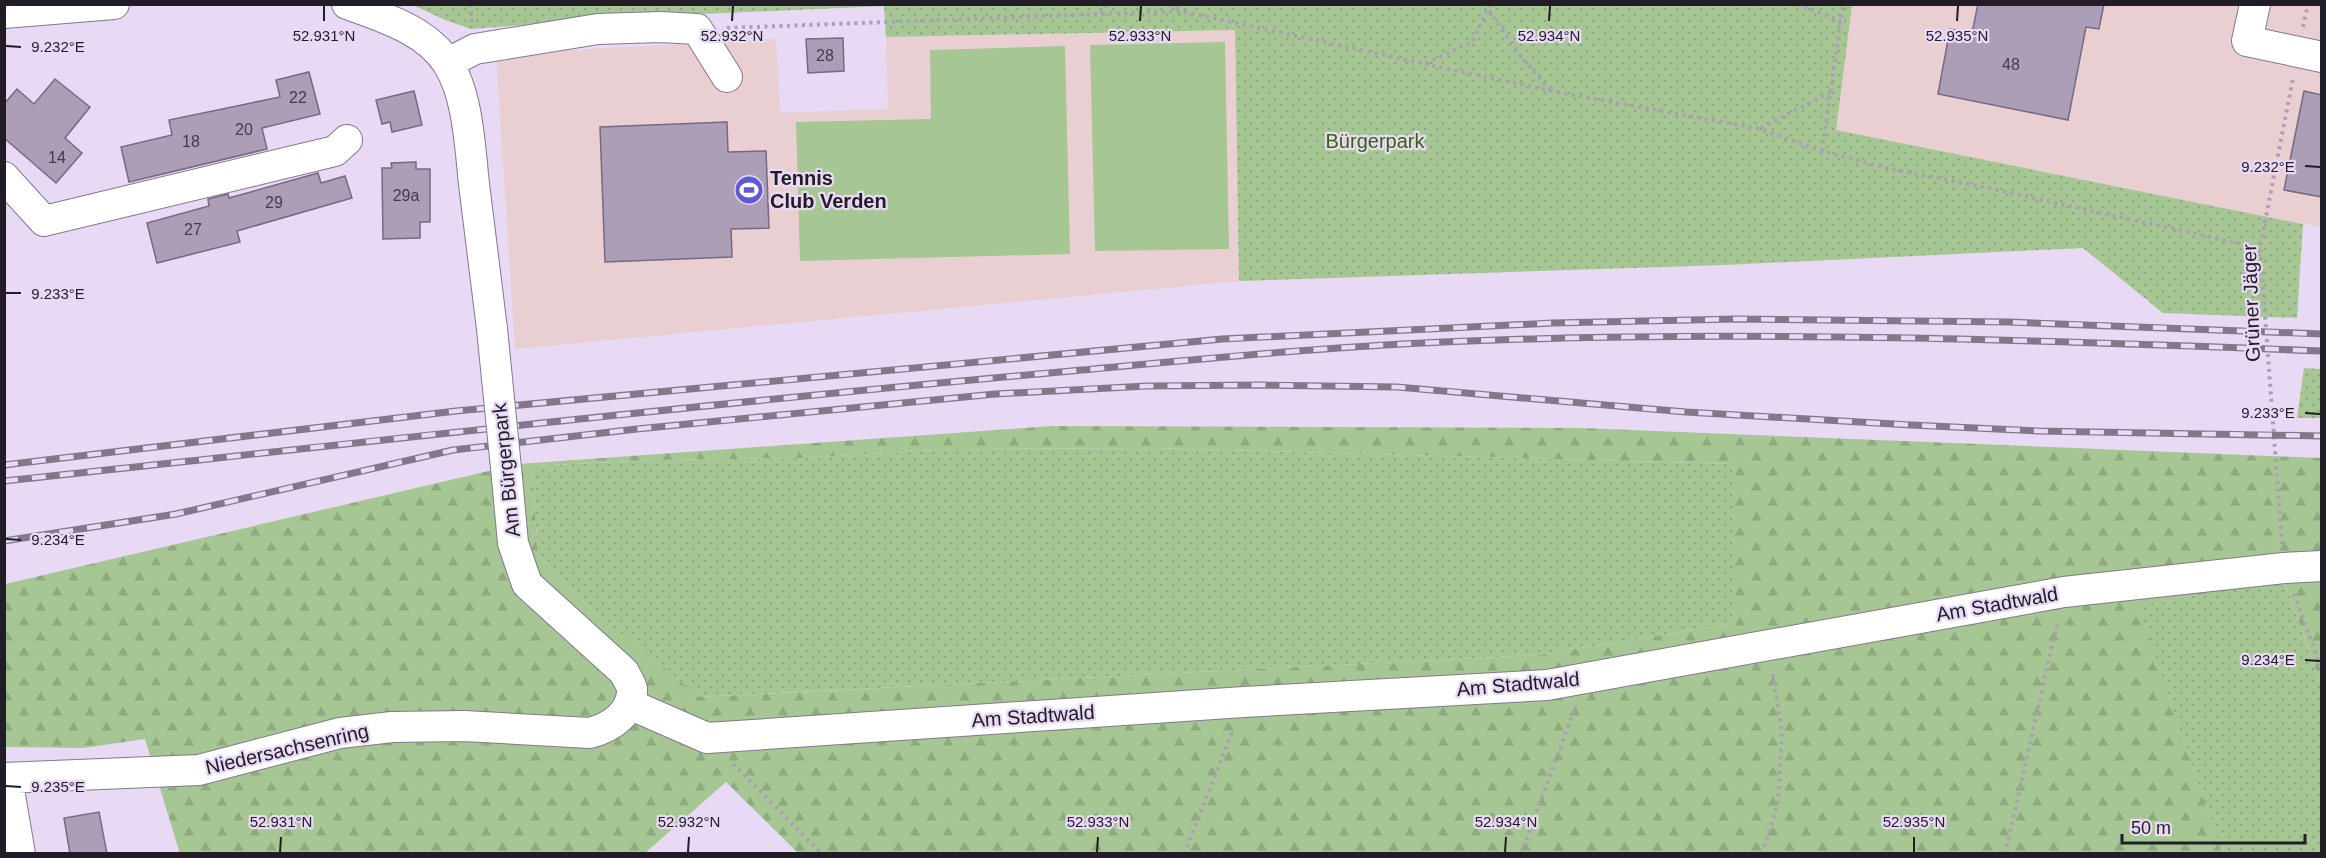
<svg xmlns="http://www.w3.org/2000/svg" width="2326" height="858" font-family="Helvetica,sans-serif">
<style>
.commercial{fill:#e9cfd1}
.green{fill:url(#green-dots)}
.forest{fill:url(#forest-firs);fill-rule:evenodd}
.pitch{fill:#a6c793}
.building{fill:#ac9eb7;stroke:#766980;stroke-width:1.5}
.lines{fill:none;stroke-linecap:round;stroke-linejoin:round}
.minor-casing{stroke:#84778f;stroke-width:32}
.path{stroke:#ac9fb5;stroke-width:4;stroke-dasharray:3 4.5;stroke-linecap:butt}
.minor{stroke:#fff;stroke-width:30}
.rail-casing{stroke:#82788a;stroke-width:7}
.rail{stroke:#e8d9f4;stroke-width:4.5;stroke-dasharray:14;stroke-linecap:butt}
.minor-bridge-casing{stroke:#84778f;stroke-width:32;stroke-linecap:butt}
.minor-bridge{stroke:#fff;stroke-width:30}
.ticks{fill:none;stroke:#221c26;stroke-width:2}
.labels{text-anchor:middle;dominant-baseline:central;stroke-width:4.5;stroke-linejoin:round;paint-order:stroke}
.number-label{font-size:16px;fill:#443c4a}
.park-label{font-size:20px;fill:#36630c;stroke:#e8d9f4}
.poi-label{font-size:20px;font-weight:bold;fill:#221c26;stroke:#e8d9f4;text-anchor:start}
.street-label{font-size:20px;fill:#221c26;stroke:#e8d9f4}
.ticks-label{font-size:15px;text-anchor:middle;fill:#221c26;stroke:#e8d9f4;stroke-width:4.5;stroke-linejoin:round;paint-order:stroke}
</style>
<defs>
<pattern id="green-dots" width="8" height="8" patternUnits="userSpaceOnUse" patternTransform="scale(1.5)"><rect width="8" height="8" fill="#a6c793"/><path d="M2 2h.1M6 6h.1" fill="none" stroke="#8faa7f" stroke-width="1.8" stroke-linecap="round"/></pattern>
<pattern id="forest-firs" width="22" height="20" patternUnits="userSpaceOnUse" patternTransform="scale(1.5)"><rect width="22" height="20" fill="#a6c793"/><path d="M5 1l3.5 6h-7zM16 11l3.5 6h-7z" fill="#8faa7f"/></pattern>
</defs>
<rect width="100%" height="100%" fill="#e8d9f4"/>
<path class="commercial" d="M 1852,5 L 2321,5 L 2321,227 L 1835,130 Z
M 1235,30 L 1239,281 L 515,349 L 496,54 L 776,39 L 780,113 L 888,109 L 886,37 Z"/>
<path class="green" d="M 413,5 L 1852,5 L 1836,130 L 2303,224 L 2297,318 L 2163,313 L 2083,248 L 1724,265 L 1239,281 L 1235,30 L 886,37 L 884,6 L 614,18 L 471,29 L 445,20 Z
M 2304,368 L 2321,369 L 2321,418 L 2297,418 Z
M 1154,448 L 1735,464 L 1735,623 L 1538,655 L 699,697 L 594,612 L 538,555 L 532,466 L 656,460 L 806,458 L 953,449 Z
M 2283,578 L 2321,684 L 2321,853 L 2222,853 L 2138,606 Z"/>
<path class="forest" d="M 1052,426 L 1581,428 L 2321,458 L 2321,684 L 2283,578 L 2139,607 L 2222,853 L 799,854 L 726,782 L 645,853 L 180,854 L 145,739 L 83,748 L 5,747 L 5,584 L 519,464 ZM 1154,448 L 1735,464 L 1735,623 L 1538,655 L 700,697 L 594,612 L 538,555 L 532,466 L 656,460 L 806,458 L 953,449 Z"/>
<path class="pitch" d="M 1225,42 L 1229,249 L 1095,251 L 1090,45 Z
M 1065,46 L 1070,254 L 800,261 L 796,122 L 931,119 L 930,50 Z"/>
<path class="building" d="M 1978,4 L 2104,4 L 2099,29 L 2086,27 L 2068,120 L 1938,94 L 1950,29 L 1972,33 Z
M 843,38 L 844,71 L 808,73 L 806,39 Z
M 309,72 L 320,114 L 262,128 L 267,149 L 129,182 L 121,147 L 172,135 L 169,120 L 280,97 L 276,80 Z
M 55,79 L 90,107 L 65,138 L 82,153 L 56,183 L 4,138 L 4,104 L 17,89 L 34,104 Z
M 414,91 L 422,125 L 392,132 L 390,122 L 382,124 L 376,100 Z
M 2304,91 L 2322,95 L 2322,197 L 2284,190 Z
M 727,122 L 728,152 L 766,151 L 769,228 L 731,229 L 732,257 L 605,262 L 600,127 Z
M 416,162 L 416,169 L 430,169 L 430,222 L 420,222 L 420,238 L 383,239 L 382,168 L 392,168 L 391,163 Z
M 318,173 L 321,183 L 345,176 L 352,198 L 237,231 L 240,242 L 157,263 L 147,223 L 209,206 L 208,199 L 228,194 L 229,198 Z
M 99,812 L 107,854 L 70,854 L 64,818 Z"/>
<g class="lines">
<g class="minor-casing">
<path id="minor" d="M 347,4 C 382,17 427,30 448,64 C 468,95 470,147 474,184 C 480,232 486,281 492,329
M 2255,4 L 2247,41 L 2322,57
M 4,13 L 114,4
M 448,63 L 475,49 L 598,29 L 661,27 L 697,29 L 727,77
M 4,177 L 44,221 L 335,151 L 347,140
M 629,704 L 707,738 L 1244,702 L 1547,685 L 2064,592 L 2284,568 L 2322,566
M 4,778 L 199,770 L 340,733 L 392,727 L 464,726 L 590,733 C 610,728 633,713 632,689 C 631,683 626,677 624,672 L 527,584 L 513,543 L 507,478
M 7,778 L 20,854"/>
</g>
<path class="path" d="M 470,4 L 472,25
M 1169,4 L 1180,10
M 1797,4 L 1841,21
M 1489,11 L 1523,59 L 1551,91
M 1101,14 L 1106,4
M 2303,27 L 2308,4
M 727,28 L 1181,11 L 1425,64 L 1473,41 L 1490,4
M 1425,64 L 1552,91 L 1760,129 L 1822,151 L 1887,168 L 1993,189 L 2260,248
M 1761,128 L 1831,92
M 1822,151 L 1843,4
M 2282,544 L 2260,248 L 2293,78
M 2294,594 L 2322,670
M 733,764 L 822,854
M 1184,854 L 1233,730
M 1521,854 L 1576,705
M 1762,854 L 1778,803 L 1782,731 L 1772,670
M 2005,854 L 2058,620"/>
<use href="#minor" class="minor"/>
<g class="rail-casing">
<path id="rail" d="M 4,465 L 456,411 L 1222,339 L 1553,323 L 1736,319 L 2009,322 L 2322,334
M 4,481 C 349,444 693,405 1038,374 C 1182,361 1325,346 1469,341 C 1754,330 2037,340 2322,351
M 4,541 L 176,514 L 453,450 L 637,429 L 995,394 L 1147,386 L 1260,385 L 1397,387 L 1686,412 L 1911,425 L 2039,431 L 2322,436"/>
</g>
<use href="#rail" class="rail"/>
<g class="minor-bridge-casing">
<path id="minor-bridge" d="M 492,329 L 507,478"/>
</g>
<use href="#minor-bridge" class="minor-bridge"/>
</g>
<path class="ticks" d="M 324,21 L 324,6M 732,21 L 733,6M 1140,21 L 1141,6M 1549,21 L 1550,6M 1957,21 L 1958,6M 6,46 L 21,47M 2305,166 L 2320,167M 6,293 L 21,293M 2305,413 L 2320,414M 6,539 L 21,540M 2305,660 L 2320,661M 6,786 L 21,787M 280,852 L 281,837M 688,852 L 689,837M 1097,852 L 1098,837M 1505,852 L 1506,837M 1914,852 L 1914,837"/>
<defs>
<g id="stadium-disc" transform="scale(1.5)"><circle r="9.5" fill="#5f59d2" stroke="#e8d9f4"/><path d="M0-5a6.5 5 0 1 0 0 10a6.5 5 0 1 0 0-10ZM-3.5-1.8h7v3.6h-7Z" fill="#fff"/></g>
</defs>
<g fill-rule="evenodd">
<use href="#stadium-disc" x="749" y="190"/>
</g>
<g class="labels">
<g class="number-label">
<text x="825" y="55">28</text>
<text x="2011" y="64">48</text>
<text x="298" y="97">22</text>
<text x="244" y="129">20</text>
<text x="191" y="141">18</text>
<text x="57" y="157">14</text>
<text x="406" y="195">29a</text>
<text x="274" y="202">29</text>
<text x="193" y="229">27</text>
</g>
<g class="park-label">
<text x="1375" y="141">Bürgerpark</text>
</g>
<g class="poi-label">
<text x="770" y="178">Tennis<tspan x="770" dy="23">Club Verden</tspan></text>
</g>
<g class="street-label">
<text transform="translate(2251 303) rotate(-92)">Grüner Jäger</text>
<text transform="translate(506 470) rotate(-96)">Am Bürgerpark</text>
<text transform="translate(1997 604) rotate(-10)">Am Stadtwald</text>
<text transform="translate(1518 684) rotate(-5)">Am Stadtwald</text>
<text transform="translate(1033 716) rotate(-4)">Am Stadtwald</text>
<text transform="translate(287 749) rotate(-13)">Niedersachsenring</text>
</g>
</g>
<g class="ticks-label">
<text x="324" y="41">52.931°N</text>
<text x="732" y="41">52.932°N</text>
<text x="1140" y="41">52.933°N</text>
<text x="1549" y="41">52.934°N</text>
<text x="1957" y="41">52.935°N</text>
<text x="58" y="52">9.232°E</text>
<text x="2268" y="172">9.232°E</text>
<text x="58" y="299">9.233°E</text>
<text x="2268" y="418">9.233°E</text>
<text x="58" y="545">9.234°E</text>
<text x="2268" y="665">9.234°E</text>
<text x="58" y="792">9.235°E</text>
<text x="281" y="827">52.931°N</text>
<text x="689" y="827">52.932°N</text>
<text x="1098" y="827">52.933°N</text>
<text x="1506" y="827">52.934°N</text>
<text x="1914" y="827">52.935°N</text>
</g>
<rect width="2326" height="858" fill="none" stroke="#221c26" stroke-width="12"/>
<path d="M2122 834v9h183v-9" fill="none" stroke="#221c26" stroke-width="3"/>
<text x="2131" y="834" font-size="18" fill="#221c26" stroke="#e8d9f4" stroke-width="4.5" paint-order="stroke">50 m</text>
</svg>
